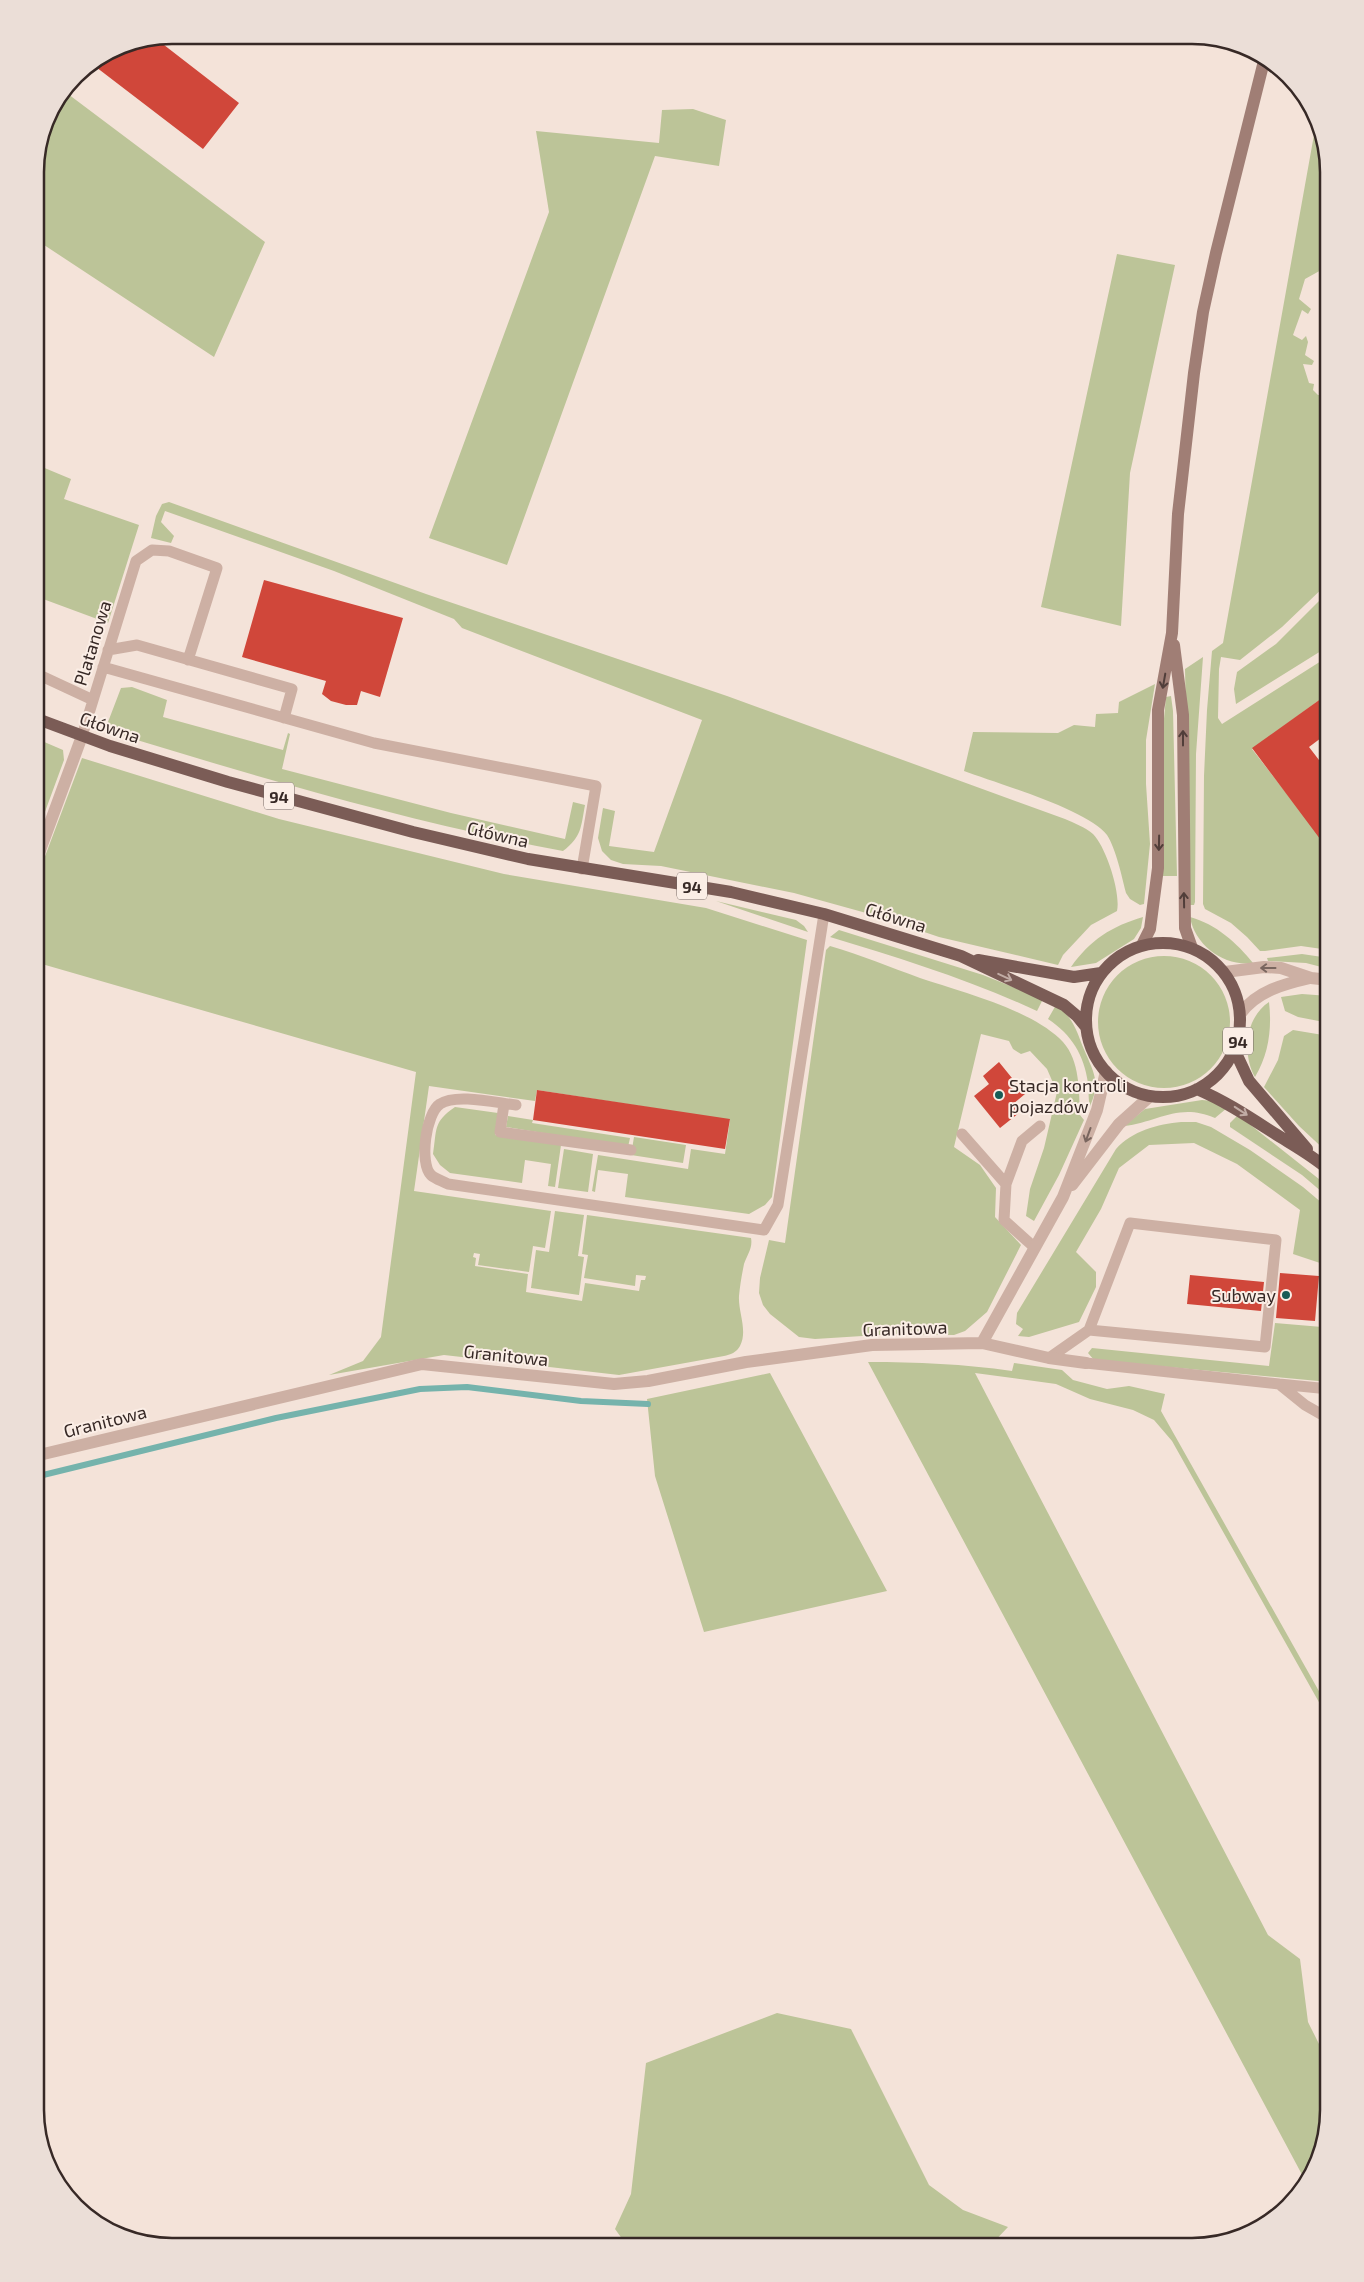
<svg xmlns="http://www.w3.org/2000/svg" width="1364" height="2282" font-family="'Exo 2',sans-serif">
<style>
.green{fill:#bcc498}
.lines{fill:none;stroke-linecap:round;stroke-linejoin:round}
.stream{stroke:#75b3ac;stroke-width:6}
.building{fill:#d0473a}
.service{stroke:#cdb0a4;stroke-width:11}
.minor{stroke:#cdb0a4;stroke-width:12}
.tertiary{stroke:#cdb0a4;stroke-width:12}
.secondary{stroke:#a07e75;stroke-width:12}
.primary{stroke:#7b5c56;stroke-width:12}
.oneway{stroke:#513e3a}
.oneway2{stroke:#7a665f}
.oneway3{stroke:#c1aca5}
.poi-dot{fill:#185c56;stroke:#fbeee6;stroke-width:2}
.labels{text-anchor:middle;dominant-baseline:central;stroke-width:4;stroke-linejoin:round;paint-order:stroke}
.shield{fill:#fbeee6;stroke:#726460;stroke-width:1}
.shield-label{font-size:16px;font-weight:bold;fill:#372926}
.street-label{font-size:18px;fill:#372926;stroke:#fbeee6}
.poi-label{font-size:18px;fill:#372926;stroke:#fbeee6;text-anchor:start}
.rim{fill:none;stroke:#372926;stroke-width:2.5}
</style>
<rect width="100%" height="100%" fill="#f4e3d9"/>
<path class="green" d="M 64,91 L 265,242 L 214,357 L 35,239 L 35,163 L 45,119 Z
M 693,109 L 726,120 L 719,166 L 655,156 L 507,565 L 429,538 L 549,212 L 536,131 L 659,143 L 662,110 Z
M 1317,118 L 1329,171 L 1329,213 L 1320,240 L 1323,269 L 1305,279 L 1299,299 L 1311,309 L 1308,314 L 1302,310 L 1293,335 L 1302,340 L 1306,336 L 1308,342 L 1305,355 L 1314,361 L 1312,365 L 1303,364 L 1309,383 L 1314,384 L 1313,390 L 1318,395 L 1328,395 L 1329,392 L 1329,582 L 1282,627 L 1240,660 L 1221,657 L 1219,669 L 1218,718 L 1222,724 L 1329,656 L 1329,693 L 1252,749 L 1329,848 L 1329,950 L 1301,946 L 1265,951 L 1260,951 L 1247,937 L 1231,923 L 1205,909 L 1203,904 L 1204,776 L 1207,710 L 1212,651 L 1223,643 Z
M 1117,254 L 1175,265 L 1130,473 L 1121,626 L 1041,607 Z
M 35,464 L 71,479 L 64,499 L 139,525 L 108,623 L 35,596 Z
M 169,502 L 426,594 L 727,696 L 1065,819 C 1074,823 1085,827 1093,834 C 1106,847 1121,893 1117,911 L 1091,925 L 1063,955 L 1058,965 L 939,937 L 877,916 L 794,893 L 661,866 L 623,864 L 611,860 L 602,851 L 598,838 L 603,808 L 615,811 L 609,846 L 654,852 L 702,720 L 462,628 L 454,619 L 334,571 L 165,511 L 161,522 L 174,536 L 171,543 L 151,538 L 156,516 L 162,504 Z
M 1329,591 L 1329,646 L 1236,704 L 1234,689 L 1237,672 L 1276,644 Z
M 1203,657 L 1196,754 L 1195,902 L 1194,905 L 1190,905 L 1185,669 Z
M 1155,684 L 1146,740 L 1146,784 L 1150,844 L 1144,904 L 1140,905 L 1130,899 L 1126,893 C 1122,877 1116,849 1107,835 C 1089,810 996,783 964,771 L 973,732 L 1058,733 L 1074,725 L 1095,727 L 1096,714 L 1118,713 L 1119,702 Z
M 132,687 L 167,700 L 163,717 L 283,750 L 288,733 L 290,734 L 282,769 L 451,813 L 565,839 L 573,802 L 585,805 C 581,826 582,837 563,851 C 415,823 271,781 127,737 C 119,733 110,731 108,722 L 121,688 Z
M 1171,696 L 1173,711 L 1177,876 L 1163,876 L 1162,740 L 1166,697 Z
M 35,738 L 63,750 L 64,760 L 35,839 Z
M 82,758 L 279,819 L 504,874 L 706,908 L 807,940 L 772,1197 L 765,1205 L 749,1214 L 625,1197 L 628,1174 L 598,1170 L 595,1192 L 592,1191 L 598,1155 L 688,1169 L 691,1149 L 725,1154 L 730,1120 L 537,1090 L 535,1101 L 429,1086 L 414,1191 L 551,1211 L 545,1248 L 533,1246 L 529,1272 L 478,1265 L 480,1254 L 474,1253 L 473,1257 L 476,1258 L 475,1266 L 528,1274 L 526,1292 L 582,1301 L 585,1283 L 639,1291 L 641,1280 L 645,1280 L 646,1276 L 636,1275 L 635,1286 L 584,1278 L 588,1255 L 582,1254 L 587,1215 L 751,1238 C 753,1248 747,1255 744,1264 C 742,1274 740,1285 739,1296 C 738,1312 748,1331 740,1346 C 737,1352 730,1355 724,1356 L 619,1375 L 444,1355 L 329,1375 L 363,1361 L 381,1337 L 416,1072 L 35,962 L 35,883 Z
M 716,901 L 796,920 L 804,926 L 808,932 Z
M 1143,917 L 1141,928 L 1134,939 L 1096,963 L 1071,967 C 1090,940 1112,926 1143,917 Z
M 1190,917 C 1216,924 1237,943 1253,963 C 1225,967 1195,946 1190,917 Z
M 839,930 L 983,975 L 1043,999 L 1037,1011 C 970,980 900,958 830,937 Z
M 830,946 C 861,955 890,967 920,978 C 962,992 1033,1010 1063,1042 C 1080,1061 1079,1091 1080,1115 L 1084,1120 L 1059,1175 L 1034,1221 L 1026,1216 L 1030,1189 L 1044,1148 L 1057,1092 L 1047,1069 L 1030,1051 L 1021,1054 L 1013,1049 L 1009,1041 L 981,1034 L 954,1147 L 980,1165 L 996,1188 L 995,1217 L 1021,1245 L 987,1312 L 965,1331 L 954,1335 L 894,1334 L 815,1339 L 799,1337 L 770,1314 L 763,1305 L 759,1293 L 760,1278 L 769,1240 L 785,1243 L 826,950 Z
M 1302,954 L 1329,958 L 1329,969 L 1306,963 L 1268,961 L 1267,958 Z
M1098 1022a66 66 0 1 1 132 0a66 66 0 1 1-132 0Z
M 1302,994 L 1329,996 L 1329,1023 L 1298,1017 L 1285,1011 L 1281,997 Z
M 1269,1002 C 1272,1028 1269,1054 1255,1077 C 1242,1054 1245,1018 1269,1002 Z
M 1056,1005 C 1076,1020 1076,1032 1086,1054 C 1095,1075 1100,1084 1090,1106 C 1088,1099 1089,1091 1088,1083 C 1084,1055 1072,1035 1048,1019 Z
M 1293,1030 L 1329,1036 L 1329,1154 L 1299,1126 L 1264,1087 L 1278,1060 L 1284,1036 Z
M 1202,1100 L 1212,1101 L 1227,1108 L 1215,1118 C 1179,1102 1158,1122 1124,1126 L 1145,1109 Z
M 455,1107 L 498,1113 L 495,1135 L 561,1145 L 555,1187 L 548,1186 L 551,1164 L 525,1160 L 522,1183 L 450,1173 L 440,1165 L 433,1154 C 437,1129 433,1122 455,1107 Z
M 1238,1115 L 1329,1187 L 1329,1198 L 1302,1175 L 1230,1127 L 1230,1123 Z
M 508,1116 L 533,1120 L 532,1123 L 630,1138 L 628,1147 L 506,1127 Z
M 1181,1122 L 1196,1122 L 1211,1127 L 1250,1150 L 1303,1187 L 1329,1209 L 1329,1382 L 1094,1360 L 1088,1353 L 1092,1348 L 1269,1366 L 1275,1323 L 1322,1327 L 1326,1265 L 1293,1254 L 1300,1210 L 1237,1164 L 1194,1143 L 1149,1145 L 1119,1168 L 1101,1209 L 1076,1252 L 1096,1272 L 1096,1287 L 1079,1322 L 1029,1337 L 1018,1336 L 1023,1329 L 1016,1324 L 1017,1313 L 1116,1149 C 1132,1131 1158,1124 1181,1122 Z
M 634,1137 L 686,1145 L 683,1163 L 631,1155 Z
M 564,1149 L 593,1154 L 588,1192 L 558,1188 Z
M 555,1211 L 584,1215 L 578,1256 L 584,1257 L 579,1295 L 531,1288 L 536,1250 L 549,1252 Z
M 868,1362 C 917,1362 964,1364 1012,1371 L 1014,1363 L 1062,1370 L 1073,1380 L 1107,1389 L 1129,1386 L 1165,1394 L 1161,1411 L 1329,1709 L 1329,1720 L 1172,1441 L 1154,1420 L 1133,1410 L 1090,1399 L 1056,1384 L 975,1373 L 1268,1935 L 1300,1959 L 1308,2022 L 1329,2064 L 1329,2111 L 1307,2184 Z
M 770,1373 L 887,1591 L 704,1632 L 655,1476 L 647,1399 Z
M 777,2013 L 851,2029 L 929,2185 L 963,2210 L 1008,2227 L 989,2247 L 628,2247 L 615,2229 L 631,2194 L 646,2063 Z"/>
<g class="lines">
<path class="stream" d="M 35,1477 L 276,1418 L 420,1389 L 467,1387 L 581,1401 L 648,1404"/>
</g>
<path class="building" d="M 155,38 L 239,103 L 203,149 L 92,64 L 119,45 Z
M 264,580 L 403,618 L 380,697 L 361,691 L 357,705 L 346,705 L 331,701 L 322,694 L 326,681 L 242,657 Z
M 1329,693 L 1329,732 L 1309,747 L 1329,773 L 1329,851 L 1252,748 Z
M 999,1062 L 1025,1094 L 1013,1104 L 1019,1113 L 1000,1128 L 974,1096 L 989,1084 L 983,1076 Z
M 537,1090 L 730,1119 L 725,1149 L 533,1120 Z
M 1280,1273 L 1319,1276 L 1315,1321 L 1276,1318 Z
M 1190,1275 L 1264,1282 L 1261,1311 L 1187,1304 Z"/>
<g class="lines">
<path class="service" d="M 108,650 L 137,645 L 292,689 L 284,718
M 103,667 L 374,743 L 596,786 L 582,869
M 35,673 L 93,700
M 82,736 L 136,561 L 152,550 L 169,551 L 217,568 L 188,660
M 504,1104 L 500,1132 L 631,1150
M 516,1105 C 497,1103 456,1093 440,1104 C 426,1113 419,1163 431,1175 C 435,1179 443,1181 448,1184 L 764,1230 L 778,1205 L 824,914
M 962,1134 L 1006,1184 L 1004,1220 L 1034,1247
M 1006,1184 L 1022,1141 L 1040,1126
M 1049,1358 L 1089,1330 L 1130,1223 L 1276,1240 L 1265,1347 L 1089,1330
M 1086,1363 L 1279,1384 L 1305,1405 L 1326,1417 L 1329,1422
M 1279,1384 L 1329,1389"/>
<path class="minor" d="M 35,864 L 82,736
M 1072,1185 L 1119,1124 L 1149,1097
M 982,1343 L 1049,1358 L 1086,1363
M 35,1456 L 422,1364 L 614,1384 L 648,1381 L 746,1362 L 872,1345 L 982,1343 L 1063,1197 L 1097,1110 L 1106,1071"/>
<path class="tertiary" d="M 1225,972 L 1264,967 L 1281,968 L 1311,978 L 1329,980
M 1241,1013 C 1257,991 1284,984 1310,978"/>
<path class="secondary" d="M 1174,645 L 1183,715 L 1185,928 L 1192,948
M 1142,945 L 1150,929 L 1158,868 L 1158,710 L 1172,633 L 1178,514 L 1194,373 L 1203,312 L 1216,253 L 1265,57"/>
<path class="primary" d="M 35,718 L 110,746 L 228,782 L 413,832 L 528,859 L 731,892 L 824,914 L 961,956 L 1064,1005 L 1077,1016 L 1086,1027
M1086 1020a77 77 0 1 1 154 0a77 77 0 1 1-154 0Z
M 978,960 L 1074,977 L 1101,973
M 1235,1051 L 1249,1081 L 1307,1149
M 1197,1089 C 1225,1101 1249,1117 1274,1133 C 1293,1145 1312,1155 1329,1170"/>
</g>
<defs><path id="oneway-shaft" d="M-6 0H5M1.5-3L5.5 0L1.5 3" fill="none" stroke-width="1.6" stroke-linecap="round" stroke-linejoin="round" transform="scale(1.25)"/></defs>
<g class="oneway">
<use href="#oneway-shaft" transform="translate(1164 681) rotate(100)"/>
<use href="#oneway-shaft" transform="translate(1183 738) rotate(-90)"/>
<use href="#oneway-shaft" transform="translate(1159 843) rotate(91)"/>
<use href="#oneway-shaft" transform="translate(1184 900) rotate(-91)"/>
</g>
<g class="oneway2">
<use href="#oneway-shaft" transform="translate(1268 968) rotate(180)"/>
<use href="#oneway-shaft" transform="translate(1088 1135) rotate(110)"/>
</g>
<g class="oneway3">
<use href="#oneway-shaft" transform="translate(1005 977) rotate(25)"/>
<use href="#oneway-shaft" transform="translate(1241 1111) rotate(33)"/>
</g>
<g class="poi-dot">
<circle cx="999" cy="1095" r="5"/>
<circle cx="1286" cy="1295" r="5"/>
</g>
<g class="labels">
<g class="shield">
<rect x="264" y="782.5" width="30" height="27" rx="4"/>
<rect x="677" y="872.5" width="30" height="27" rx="4"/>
<rect x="1223" y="1027.5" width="30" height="27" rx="4"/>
</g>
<g class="shield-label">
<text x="279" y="796">94</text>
<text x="692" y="886">94</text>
<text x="1238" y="1041">94</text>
</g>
<g class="street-label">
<text transform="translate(92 643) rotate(-73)">Platanowa</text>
<text transform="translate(110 727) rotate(19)">Główna</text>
<text transform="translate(498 834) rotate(13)">Główna</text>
<text transform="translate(896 917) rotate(17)">Główna</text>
<text transform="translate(905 1328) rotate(-2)">Granitowa</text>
<text transform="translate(506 1355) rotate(6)">Granitowa</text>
<text transform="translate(105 1421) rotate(-14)">Granitowa</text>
</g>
<g class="poi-label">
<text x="1009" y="1085">Stacja kontroli<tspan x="1009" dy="21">pojazdów</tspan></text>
<text x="1276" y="1295" text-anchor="end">Subway</text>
</g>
</g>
<path d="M0 0H1364V2282H0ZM172 44H1192A128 128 0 0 1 1320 172V2110A128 128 0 0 1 1192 2238H172A128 128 0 0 1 44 2110V172A128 128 0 0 1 172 44Z" fill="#ebded7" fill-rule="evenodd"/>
<path class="rim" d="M172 44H1192A128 128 0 0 1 1320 172V2110A128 128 0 0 1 1192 2238H172A128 128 0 0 1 44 2110V172A128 128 0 0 1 172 44Z"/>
</svg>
